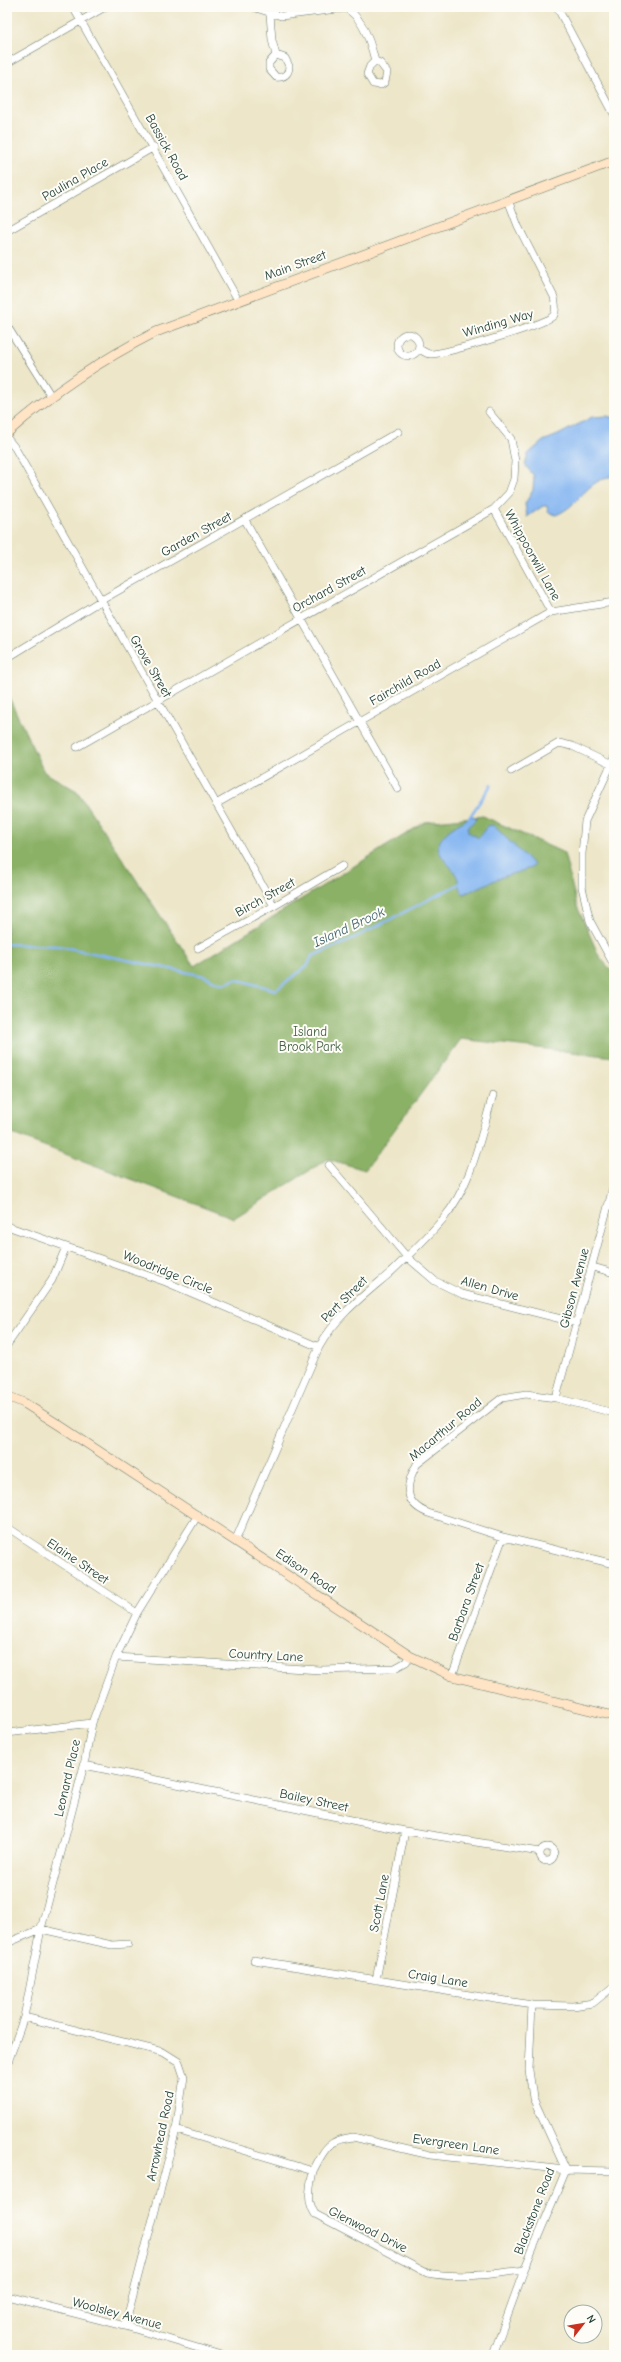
<svg xmlns="http://www.w3.org/2000/svg" width="621" height="2362" font-family="'Comic Neue',sans-serif">
<style>
.forest{fill:#8bb166;stroke:#55774d}
.water{fill:#85b6f1;stroke:#527a92}
.lines{fill:none;stroke-linecap:round;stroke-linejoin:round}
.stream{stroke:#85b6f1;stroke-width:2.5}
.street-casing{stroke:#677868;stroke-width:8}
.secondary-casing{stroke:#677868;stroke-width:10}
.street{stroke:#fff;stroke-width:7}
.secondary{stroke:#ffe4c6;stroke-width:9}
.labels{text-anchor:middle;dominant-baseline:central;stroke-width:4;stroke-linejoin:round;paint-order:stroke}
.street-label{font-size:13px;fill:#1f3d34;stroke:#fdfcf7}
.park-label{font-size:13px;fill:#436144;stroke:#fdfcf7}
.water-label{font-size:14px;font-style:italic;fill:#3e616d;stroke:#fdfcf7}
</style>
<rect width="100%" height="100%" fill="#fdfcf7"/>
<filter id="ink" filterUnits="userSpaceOnUse"><feTurbulence type="fractalNoise" baseFrequency=".025" numOctaves="2"/><feDisplacementMap in="SourceGraphic" scale="8" xChannelSelector="R" yChannelSelector="G"/><feConvolveMatrix kernelMatrix="1 2 1 2 8 2 1 2 1" color-interpolation-filters="sRGB"/></filter>
<filter id="wash" filterUnits="userSpaceOnUse"><feTurbulence type="fractalNoise" baseFrequency=".012" numOctaves="4" result="noise"/><feDisplacementMap in="SourceGraphic" scale="16" xChannelSelector="R" yChannelSelector="G"/><feGaussianBlur stdDeviation="0.9" result="paint"/><feColorMatrix in="noise" values="0 0 0 0 0 0 0 0 0 0 0 0 0 0 0 0 0 1.4 0 .05"/><feComposite in="paint" operator="in"/></filter>
<g filter="url(#wash)">
<rect width="100%" height="100%" fill="#ede6c9"/>
<path class="forest" d="M 7,693 L 44,772 L 77,791 L 194,966 L 425,822 L 483,816 L 564,853 L 577,906 L 599,956 L 614,974 L 614,1057 L 461,1039 L 365,1170 L 328,1159 L 234,1218 L 7,1132 Z"/>
<path class="water" d="M 607,416 L 614,418 L 614,476 C 585,480 581,505 556,515 L 548,512 L 547,506 L 543,506 L 527,517 L 525,504 L 533,490 L 534,476 L 525,465 L 528,454 L 543,441 L 558,435 L 592,417 Z
M 473,816 L 477,818 L 468,827 L 468,832 L 479,838 L 487,826 L 493,825 L 534,865 L 531,868 L 502,877 L 464,894 C 456,888 461,882 456,875 C 451,865 439,858 438,846 C 442,831 460,823 473,816 Z"/>
<g class="lines">
<path class="stream" d="M 467,821 L 491,785
M 7,944 L 59,946 L 205,976 C 216,982 222,987 235,979 L 276,990 L 308,965 L 312,956 L 346,942 L 459,884"/>
</g>
</g>
<g filter="url(#ink)">
<g class="lines">
<g class="street-casing">
<path id="street" d="M 73,7 L 238,300
M 253,7 L 281,16 L 345,8 C 362,16 371,44 375,61 L 380,63 L 387,72 L 385,82 L 381,85 L 373,84 L 367,74 L 370,66 L 375,61
M 557,7 L 614,114
M 270,14 L 272,40 L 276,55 L 285,58 L 289,66 C 289,74 284,78 276,77 L 269,69 L 269,63 L 276,55
M 7,63 L 105,7
M 7,231 L 154,147
M 7,326 L 51,396
M397 345a11 11 0 1 1 22 0a11 11 0 1 1-22 0Z
M 419,349 C 422,350 426,354 430,354 C 442,355 549,324 554,315 C 557,309 555,303 554,297 L 518,226 L 508,200
M 7,438 L 15,448 L 274,906
M 494,509 L 551,612
M 245,520 L 398,789
M 7,658 L 100,601 L 398,432
M 77,747 L 494,509 L 509,493 L 514,479 L 515,461 L 511,439 L 489,412
M 614,758 L 585,821 L 582,854 L 582,887 L 590,921 L 614,965
M 511,771 L 559,743 L 572,746 L 610,764
M 216,804 L 551,612 L 614,602
M 198,948 L 274,906 L 342,866
M 329,1165 L 407,1257 L 435,1281 L 462,1294 L 577,1323
M 7,1226 L 166,1282 L 319,1347
M 593,1267 L 614,1273
M 7,1345 L 52,1280 L 66,1247
M 556,1398 L 614,1184
M 614,1413 L 556,1398 L 526,1394 L 502,1398 L 417,1464 C 405,1485 403,1503 428,1513 L 503,1537 L 614,1564
M 7,1527 L 137,1613
M 236,1539 L 319,1347 C 337,1315 363,1296 390,1273 C 408,1256 427,1238 443,1219 C 472,1185 480,1137 493,1095
M 116,1657 L 320,1670 L 395,1668 L 406,1662 L 410,1656
M 452,1676 L 503,1537
M 7,1733 L 92,1723
M 84,1765 L 405,1831 L 540,1852
M540 1854a7 7 0 1 1 14 0a7 7 0 1 1-14 0Z
M 7,1943 L 41,1929 L 112,1945 L 128,1944
M 254,1960 L 532,2005 L 573,2006 L 593,2003 L 614,1986
M 376,1980 L 405,1831
M 24,2017 L 163,2052 L 179,2062 L 184,2077 L 176,2130 L 125,2326
M 7,2065 L 24,2017 L 41,1929 L 84,1765 L 92,1723 L 116,1657 L 137,1613 L 198,1515
M 176,2130 L 313,2171 C 310,2187 306,2200 315,2214 L 427,2273 C 459,2279 491,2274 524,2270
M 313,2171 C 324,2150 327,2140 353,2137 L 430,2155 L 566,2170 L 614,2171
M 7,2296 L 125,2326 L 221,2355
M 493,2355 L 524,2270 L 566,2170 L 533,2098 L 529,2070 L 532,2005"/>
</g>
<g class="secondary-casing">
<path id="secondary" d="M 7,433 C 53,392 102,359 156,332 L 614,161
M 7,1396 L 24,1403 L 59,1425 L 410,1656 L 452,1676 L 614,1716"/>
</g>
<use href="#street" class="street"/>
<use href="#secondary" class="secondary"/>
</g>
</g>
<g class="labels">
<g class="street-label">
<text transform="translate(167 147) rotate(61)">Bassick Road</text>
<text transform="translate(75 179) rotate(-30)">Paulina Place</text>
<text transform="translate(295 265) rotate(-20)">Main Street</text>
<text transform="translate(498 323) rotate(-16)">Winding Way</text>
<text transform="translate(196 534) rotate(-29)">Garden Street</text>
<text transform="translate(533 555) rotate(61)">Whippoorwill Lane</text>
<text transform="translate(329 589) rotate(-29)">Orchard Street</text>
<text transform="translate(151 666) rotate(60)">Grove Street</text>
<text transform="translate(405 682) rotate(-30)">Fairchild Road</text>
<text transform="translate(265 897) rotate(-29)">Birch Street</text>
<text transform="translate(168 1272) rotate(22)">Woodridge Circle</text>
<text transform="translate(490 1288) rotate(16)">Allen Drive</text>
<text transform="translate(574 1288) rotate(-75)">Gibson Avenue</text>
<text transform="translate(344 1299) rotate(-45)">Pert Street</text>
<text transform="translate(445 1429) rotate(-40)">Macarthur Road</text>
<text transform="translate(78 1561) rotate(34)">Elaine Street</text>
<text transform="translate(306 1571) rotate(34)">Edison Road</text>
<text transform="translate(466 1602) rotate(-70)">Barbara Street</text>
<text transform="translate(266 1655) rotate(3)">Country Lane</text>
<text transform="translate(67 1778) rotate(-77)">Leonard Place</text>
<text transform="translate(314 1800) rotate(12)">Bailey Street</text>
<text transform="translate(379 1903) rotate(-79)">Scott Lane</text>
<text transform="translate(438 1978) rotate(9)">Craig Lane</text>
<text transform="translate(160 2136) rotate(-78)">Arrowhead Road</text>
<text transform="translate(456 2144) rotate(8)">Evergreen Lane</text>
<text transform="translate(534 2211) rotate(-69)">Blackstone Road</text>
<text transform="translate(368 2229) rotate(27)">Glenwood Drive</text>
<text transform="translate(117 2313) rotate(15)">Woolsley Avenue</text>
</g>
<g class="park-label">
<text x="310" y="1031">Island<tspan x="310" dy="15">Brook Park</tspan></text>
</g>
<g class="water-label">
<text transform="translate(349 927) rotate(-25)">Island Brook</text>
</g>
</g>
<rect width="621" height="2362" fill="none" stroke="#fdfcf7" stroke-width="24"/>
<g transform="translate(583 2324) rotate(59)"><circle r="19" fill="#fdfcf7" stroke="#a4b0a9"/>
<path d="M0-3L7 15L0 10L-7 15Z" fill="#c8321e"/>
<text y="-6" font-size="11" font-weight="bold" text-anchor="middle" fill="#1f3d34">N</text>
</g>
</svg>
